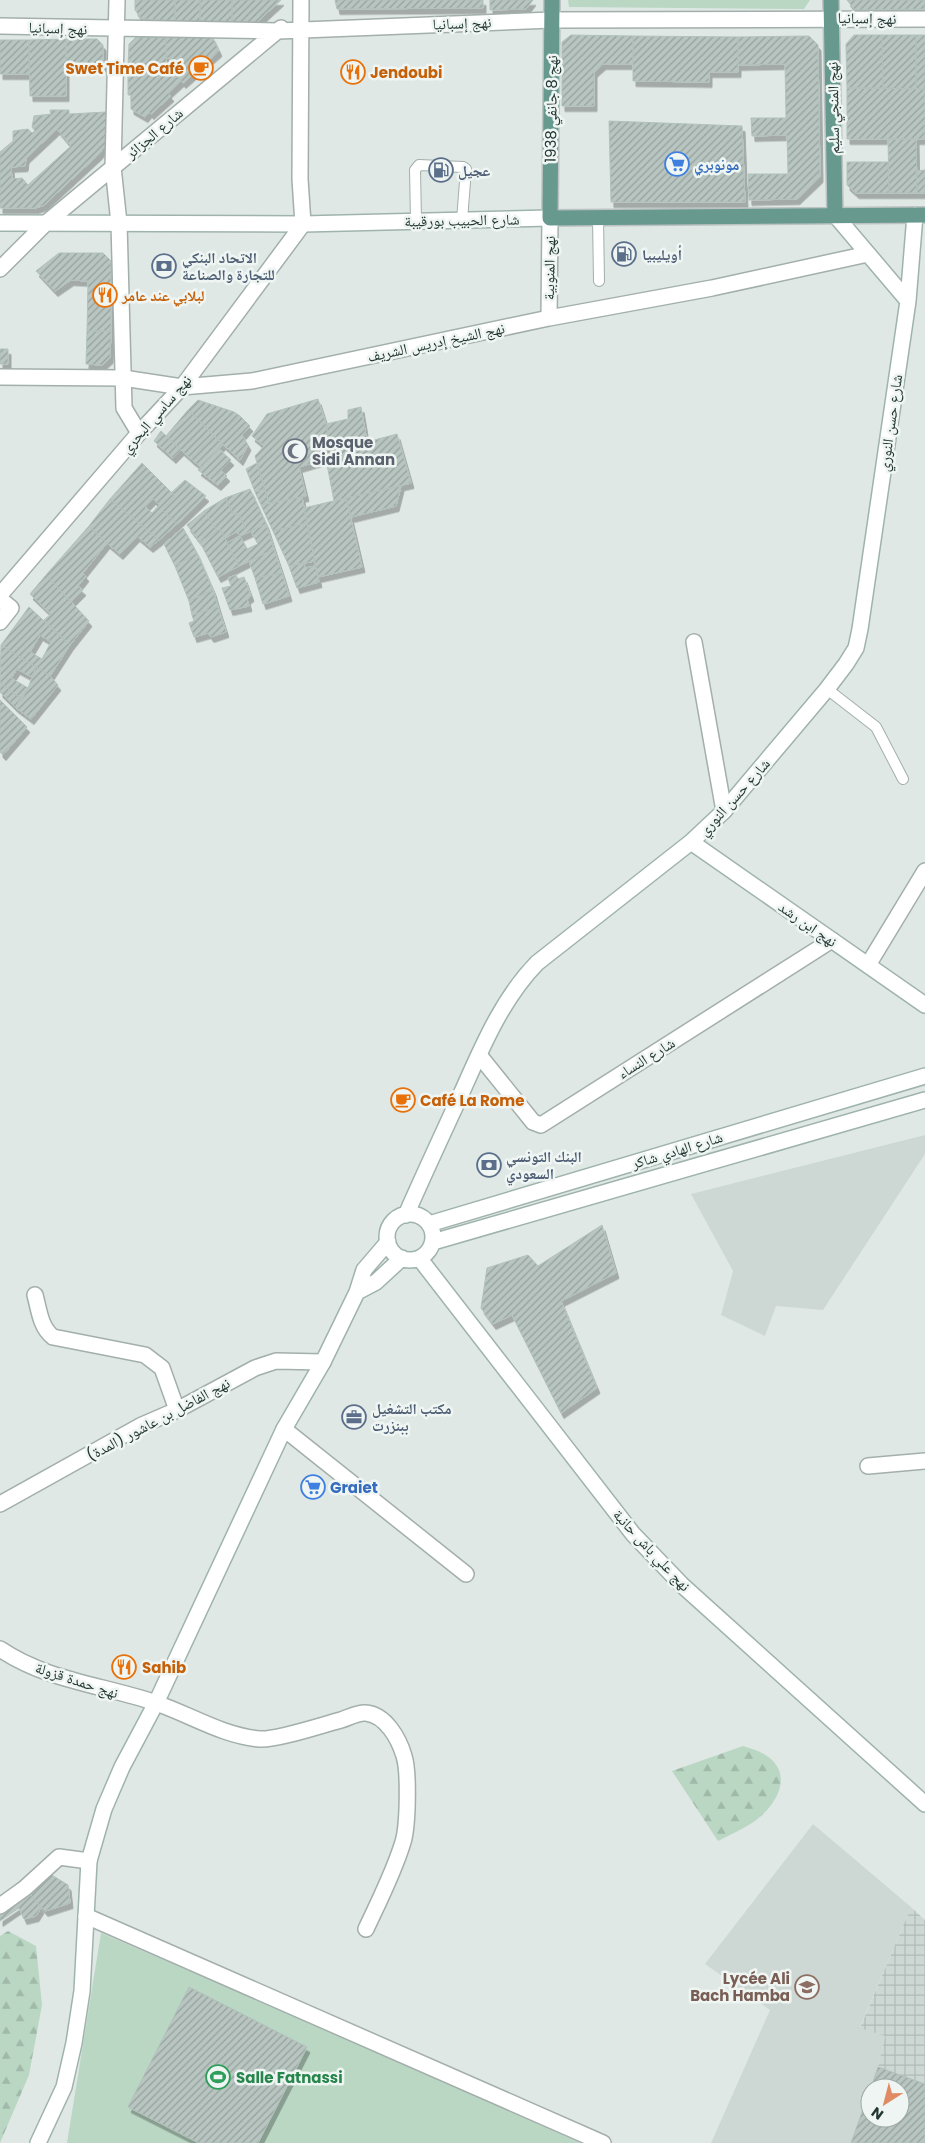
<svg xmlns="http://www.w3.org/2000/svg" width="925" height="2143" font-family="Poppins,'Noto Naskh Arabic',sans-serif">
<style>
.built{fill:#cdd8d4}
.industrial{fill:url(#industrial-grid)}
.forest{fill:url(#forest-firs)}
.garden{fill:#bad7c4}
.building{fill:url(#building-hatch);stroke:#b2c1bc;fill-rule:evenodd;filter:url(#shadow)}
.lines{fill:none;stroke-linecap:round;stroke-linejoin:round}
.lane-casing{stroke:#a3afac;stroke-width:12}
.street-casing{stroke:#a3afac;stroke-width:18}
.secondary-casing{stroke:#9fb3ad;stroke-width:18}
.primary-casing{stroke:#bdc3c2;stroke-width:18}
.lane{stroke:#fff;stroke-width:10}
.street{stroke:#fff;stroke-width:15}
.secondary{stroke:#fff;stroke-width:15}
.primary{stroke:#68998f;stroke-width:15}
.labels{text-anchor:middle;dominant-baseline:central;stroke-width:5;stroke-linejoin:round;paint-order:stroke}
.street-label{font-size:15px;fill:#223632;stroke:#eff5f2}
.food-label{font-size:15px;font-weight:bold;fill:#c56008;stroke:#eff5f2;text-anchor:start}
.shop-label{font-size:15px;font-weight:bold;fill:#366cbe;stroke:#eff5f2;text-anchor:start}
.service-label{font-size:15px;font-weight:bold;fill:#4e5e75;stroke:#eff5f2;text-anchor:start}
.worship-label{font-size:15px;font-weight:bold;fill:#5b616d;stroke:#eff5f2;text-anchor:start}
.education-label{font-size:15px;font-weight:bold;fill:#785e54;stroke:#eff5f2;text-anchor:end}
.leisure-label{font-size:15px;font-weight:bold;fill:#27864d;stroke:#eff5f2;text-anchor:start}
</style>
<defs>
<pattern id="industrial-grid" width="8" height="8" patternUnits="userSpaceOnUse" patternTransform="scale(1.25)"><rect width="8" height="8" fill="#cdd8d4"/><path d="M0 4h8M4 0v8" fill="none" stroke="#b0bab6"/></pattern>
<pattern id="forest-firs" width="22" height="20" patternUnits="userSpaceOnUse" patternTransform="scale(1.25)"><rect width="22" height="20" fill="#bad7c4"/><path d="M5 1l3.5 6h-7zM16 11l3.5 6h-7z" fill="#a0b9a9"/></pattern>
<pattern id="building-hatch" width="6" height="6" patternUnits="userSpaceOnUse" patternTransform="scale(1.25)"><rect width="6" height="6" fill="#b8c5c1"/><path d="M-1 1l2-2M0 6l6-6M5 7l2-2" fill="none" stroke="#95a19d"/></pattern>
<filter id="shadow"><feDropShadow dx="3" dy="5.5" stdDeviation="0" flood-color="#0004"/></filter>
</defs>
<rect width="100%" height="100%" fill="#dfe8e5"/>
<path class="built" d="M 925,1135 L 925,1154 L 823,1310 L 776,1306 L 765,1336 L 721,1315 L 733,1271 L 691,1194 Z
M 813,1824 L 911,1907 L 860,2027 L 885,2036 L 878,2067 L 851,2143 L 711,2143 L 770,2010 L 705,1964 Z"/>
<path class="industrial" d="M 911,1907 L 925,1920 L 925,2143 L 851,2143 L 870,2090 L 870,2118 L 900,2118 L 900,2088 L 871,2088 L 878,2067 L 885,2036 L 860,2028 Z"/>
<path class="forest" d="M 743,1746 C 753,1749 763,1752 771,1759 C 794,1780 772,1810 752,1823 C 741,1830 729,1835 718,1841 L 672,1771 Z
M 8,1931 L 36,1946 L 42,2005 L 29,2075 L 0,2143 L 0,1936 Z"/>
<path class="garden" d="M 568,0 L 810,0 L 804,9 L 569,7 Z
M 101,1933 L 402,2062 L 580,2143 L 67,2143 Z"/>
<path class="building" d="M 135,0 L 175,0 L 175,21 L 142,19 L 135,10 Z
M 175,0 L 200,0 L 200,21 L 175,21 Z
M 200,0 L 232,0 L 232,22 L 200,21 Z
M 232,0 L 281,0 L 256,23 L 232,22 Z
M 335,0 L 483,0 L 483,8 L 337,9 Z
M 490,0 L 533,0 L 526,9 L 490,10 Z
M 847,0 L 925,0 L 925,9 L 855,10 Z
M 571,35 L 633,36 L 633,64 L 603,64 L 594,72 L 594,106 L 562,106 L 562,42 Z
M 854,35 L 882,35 L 883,88 L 847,88 L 846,44 Z
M 882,35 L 916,35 L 916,89 L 883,88 Z
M 916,35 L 925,35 L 925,89 L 916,89 Z
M 212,36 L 219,51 L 183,83 L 170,68 L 170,58 L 166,58 L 166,38 Z
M 633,36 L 738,37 L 738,72 L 709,72 L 709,82 L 633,81 Z
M 809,36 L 818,45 L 820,177 L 797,199 L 749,200 L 748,174 L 788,174 L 787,135 L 752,136 L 751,118 L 786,118 L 785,64 L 738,65 L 738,37 Z
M 136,37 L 166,38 L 166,66 L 128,65 L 129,44 Z
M 66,39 L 97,39 L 103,45 L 103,66 L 66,67 Z
M 66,39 L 66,96 L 30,96 L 29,40 Z
M 0,40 L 29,40 L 29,74 L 0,74 Z
M 128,65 L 156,65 L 156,72 L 173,72 L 181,81 L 168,93 L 171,96 L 151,114 L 149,112 L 145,117 L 131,109 L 131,95 L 128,95 Z
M 847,88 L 925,89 L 925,139 L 847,139 Z
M 50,110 L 69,110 L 69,114 L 106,112 L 107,143 L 99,154 L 44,205 L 36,208 L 0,208 L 0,152 L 13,141 L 13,131 L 28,129 L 32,133 L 35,131 L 32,127 L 34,116 L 51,114 ZM 57,129 L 71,146 L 28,185 L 22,178 L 12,179 L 11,167 L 25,166 L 26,158 Z
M 609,121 L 742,126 L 745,202 L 611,202 Z
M 888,139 L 916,139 L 917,193 L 889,193 Z
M 847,162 L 888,162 L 889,193 L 856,193 L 847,185 Z
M 925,170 L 925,193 L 917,193 L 916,171 Z
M 59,253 L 103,253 L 111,261 L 111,331 L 87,331 L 88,281 L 71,280 L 55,291 L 36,271 Z
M 87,331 L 111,331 L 110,358 L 102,365 L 86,364 Z
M 0,349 L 8,349 L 8,364 L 0,364 Z
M 318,399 L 326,424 L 333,457 L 299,467 L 306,496 L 269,503 L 255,456 L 264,446 L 252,436 L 267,414 Z
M 198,400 L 234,412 L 240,416 L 216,438 L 188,410 Z
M 361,407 L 367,442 L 397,434 L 411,483 L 334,501 L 326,459 L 333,457 L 326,424 L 348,419 L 348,410 Z
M 188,410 L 214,435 L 191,459 L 166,436 Z
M 240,416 L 250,426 L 242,435 L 248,445 L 240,460 L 216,438 Z
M 161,431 L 181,450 L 173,458 L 154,441 Z
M 214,435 L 223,444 L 201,467 L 191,459 Z
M 219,449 L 231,460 L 221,470 L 227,476 L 218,485 L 198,470 Z
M 142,463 L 175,496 L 162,510 L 177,524 L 159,540 L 110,499 ZM 153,499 L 159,505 L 152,513 L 145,507 Z
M 257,463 L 265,489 L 255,492 L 246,469 Z
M 185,480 L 206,496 L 177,524 L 162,510 L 175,496 L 171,493 Z
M 401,486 L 396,506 L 351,517 L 346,498 Z
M 250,489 L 266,524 L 240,536 L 237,532 L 245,527 L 238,513 L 234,515 L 225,498 Z
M 265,489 L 269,503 L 261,505 L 255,492 Z
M 302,497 L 307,523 L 273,531 L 261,505 Z
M 225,498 L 234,515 L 238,513 L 245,527 L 225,538 L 220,529 L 217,531 L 204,511 Z
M 346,498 L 362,567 L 318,577 L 304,508 Z
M 110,499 L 159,540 L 150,547 L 137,536 L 120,554 L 107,543 L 89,526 Z
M 204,511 L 217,531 L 200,542 L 187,525 Z
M 307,523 L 315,561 L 289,566 L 273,531 Z
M 266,524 L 274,549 L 239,566 L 227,543 L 240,536 L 247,549 L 258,544 L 251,531 Z
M 89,526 L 107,543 L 83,573 L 86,576 L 78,586 L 83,590 L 71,602 L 46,575 Z
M 183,528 L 197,553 L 175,566 L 164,544 Z
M 220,529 L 239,566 L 218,577 L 200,542 Z
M 274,549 L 282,573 L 255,578 L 249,561 Z
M 197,553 L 213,590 L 189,601 L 175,566 Z
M 303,563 L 306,568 L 315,566 L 319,582 L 297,588 L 289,566 Z
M 282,573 L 289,596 L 263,604 L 255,578 Z
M 46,575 L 89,621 L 70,645 L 44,620 L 51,614 L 30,594 Z
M 236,575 L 238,579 L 244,577 L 251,596 L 247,599 L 249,606 L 230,610 L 222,588 L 231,586 L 228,578 Z
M 213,590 L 218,607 L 192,615 L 189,601 Z
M 29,607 L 70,645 L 50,676 L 1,645 ZM 40,635 L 51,642 L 42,659 L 30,652 Z
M 218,607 L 226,632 L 211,637 L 208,633 L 194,637 L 189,623 L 194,621 L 192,615 Z
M 1,645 L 36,667 L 32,677 L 17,669 L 11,678 L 28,688 L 22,699 L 0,683 Z
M 36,667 L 50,676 L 58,685 L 31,719 L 15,707 L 28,688 Z
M 0,683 L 22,699 L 15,707 L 0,692 Z
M 0,700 L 27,727 L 3,755 L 0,752 Z
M 602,1225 L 616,1273 L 561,1301 L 597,1388 L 561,1413 L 512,1315 L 493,1324 L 481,1308 L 487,1268 L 528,1255 L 538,1266 Z
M 50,1874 L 68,1885 L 70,1903 L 45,1911 L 31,1895 Z
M 31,1895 L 41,1908 L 36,1916 L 24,1919 L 19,1908 L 0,1921 L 0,1916 Z
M 189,1987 L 307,2047 L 258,2143 L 199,2143 L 128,2107 Z
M 878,2067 L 925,2084 L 925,2143 L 851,2143 L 870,2090 L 870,2118 L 900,2118 L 900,2088 L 871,2088 Z"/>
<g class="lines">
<g class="lane-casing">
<path id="lane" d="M 598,218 L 599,281
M 416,220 L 415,170 L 419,165 L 463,167 L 466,169 L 462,220
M 827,689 L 876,727 L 903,779"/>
</g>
<g class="street-casing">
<path id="street" d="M 117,0 L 113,167 L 119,223 L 124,408 L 139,433
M 0,26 L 278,31 L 552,20 L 925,19
M 0,269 L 46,223 L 281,28
M 549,318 L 550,218
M 0,377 L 123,378 L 182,387 L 252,381 L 549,318 L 712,288 L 868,254
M 0,595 L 139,433 L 182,387 L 303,224 L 300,179 L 301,0
M 0,599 L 11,608 L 0,622
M 694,642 L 724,811
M 868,965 L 925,871
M 479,1055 L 533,1122 L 541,1125 L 832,940
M 35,1295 C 39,1309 40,1327 53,1337 L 145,1355 L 162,1368 L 177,1410
M 284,1429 L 466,1574
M 868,1466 L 925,1461
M 0,1504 L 140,1426 L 177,1410 L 255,1368 L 276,1361 L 323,1362
M 0,1649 C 47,1681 104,1685 156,1703 C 191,1715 223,1736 260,1739 C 277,1740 322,1725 341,1720 C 348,1718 358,1712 366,1713 C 386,1715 399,1739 404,1756 C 409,1771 408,1826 403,1842 C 394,1872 379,1901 366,1929
M 0,1906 L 25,1888 L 59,1857 L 89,1861
M 86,1916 L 603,2143"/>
</g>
<g class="secondary-casing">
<path id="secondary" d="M 835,215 L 908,301
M 0,223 L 303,224 L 550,218
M 691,842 L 925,1005
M387 1237a23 23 0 1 1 46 0a23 23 0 1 1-46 0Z
M 406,1215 C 424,1174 443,1133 462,1092 C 482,1047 502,999 537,963 L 691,842 L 724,811 L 827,689 L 846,664 L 856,648 L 860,629 L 908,301 L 915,215
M 429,1224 L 925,1076
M 433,1242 L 925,1100
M 420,1259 L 633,1534 L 682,1585 L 925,1804
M 357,1292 L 376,1282 L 402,1258
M 38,2143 L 64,2087 L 74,2043 L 82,1991 L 89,1861 L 104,1809 L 122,1767 L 156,1703 L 284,1429 L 323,1362 L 357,1292 L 364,1270 L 388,1242"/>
</g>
<g class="primary-casing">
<path id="primary" d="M 552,0 L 550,218 L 925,215
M 831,0 L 835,215"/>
</g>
<use href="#lane" class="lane"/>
<use href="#street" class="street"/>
<use href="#secondary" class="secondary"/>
<use href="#primary" class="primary"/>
</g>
<defs>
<g id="cafe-ring" transform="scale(1.25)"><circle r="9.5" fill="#eff5f2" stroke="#e8710a" stroke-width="1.5"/><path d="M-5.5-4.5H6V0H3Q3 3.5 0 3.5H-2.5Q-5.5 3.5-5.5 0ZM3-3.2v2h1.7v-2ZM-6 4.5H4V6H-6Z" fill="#e8710a"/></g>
<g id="restaurant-ring" transform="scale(1.25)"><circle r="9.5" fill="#eff5f2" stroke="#e8710a" stroke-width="1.5"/><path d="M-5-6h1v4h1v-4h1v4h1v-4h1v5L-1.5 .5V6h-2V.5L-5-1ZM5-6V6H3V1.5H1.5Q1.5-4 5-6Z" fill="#e8710a"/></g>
<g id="supermarket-ring" transform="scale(1.25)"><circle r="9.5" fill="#eff5f2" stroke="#3f7fe0" stroke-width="1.5"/><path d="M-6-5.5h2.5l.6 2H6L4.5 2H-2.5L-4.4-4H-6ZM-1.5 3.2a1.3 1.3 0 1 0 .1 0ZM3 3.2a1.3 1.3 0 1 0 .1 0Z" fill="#3f7fe0"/></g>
<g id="fuel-ring" transform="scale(1.25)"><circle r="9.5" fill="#eff5f2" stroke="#5c6f8a" stroke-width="1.5"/><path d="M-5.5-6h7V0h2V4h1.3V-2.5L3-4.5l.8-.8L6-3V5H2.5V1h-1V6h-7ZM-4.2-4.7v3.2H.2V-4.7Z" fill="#5c6f8a"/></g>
<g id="bank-ring" transform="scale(1.25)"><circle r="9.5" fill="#eff5f2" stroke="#5c6f8a" stroke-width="1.5"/><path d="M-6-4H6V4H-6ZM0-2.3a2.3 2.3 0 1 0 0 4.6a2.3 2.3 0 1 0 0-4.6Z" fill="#5c6f8a"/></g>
<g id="mosque-ring" transform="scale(1.25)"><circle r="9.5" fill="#eff5f2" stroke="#6b7280" stroke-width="1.5"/><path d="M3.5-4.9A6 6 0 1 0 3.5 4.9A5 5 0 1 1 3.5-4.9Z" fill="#6b7280"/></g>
<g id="office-ring" transform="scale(1.25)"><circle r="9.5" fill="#eff5f2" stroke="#5c6f8a" stroke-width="1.5"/><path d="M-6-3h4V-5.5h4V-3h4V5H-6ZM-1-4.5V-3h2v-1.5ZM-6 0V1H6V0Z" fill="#5c6f8a"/></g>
<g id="school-ring" transform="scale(1.25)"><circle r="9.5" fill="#eff5f2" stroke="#8d6e63" stroke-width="1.5"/><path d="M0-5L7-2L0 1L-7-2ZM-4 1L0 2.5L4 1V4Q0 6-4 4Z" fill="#8d6e63"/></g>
<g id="stadium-ring" transform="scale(1.25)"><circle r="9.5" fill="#eff5f2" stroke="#2e9e5b" stroke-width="1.5"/><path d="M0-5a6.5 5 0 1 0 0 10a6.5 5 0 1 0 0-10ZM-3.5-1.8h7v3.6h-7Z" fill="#2e9e5b"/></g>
</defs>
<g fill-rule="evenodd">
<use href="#cafe-ring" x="201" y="68"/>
<use href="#restaurant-ring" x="353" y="72"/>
<use href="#supermarket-ring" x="677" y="164"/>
<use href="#fuel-ring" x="441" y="170"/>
<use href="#fuel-ring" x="624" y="254"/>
<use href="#bank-ring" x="164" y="266"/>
<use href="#restaurant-ring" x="105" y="295"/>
<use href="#mosque-ring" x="295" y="451"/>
<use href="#cafe-ring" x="403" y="1100"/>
<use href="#bank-ring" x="489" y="1165"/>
<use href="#office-ring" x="354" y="1417"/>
<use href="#supermarket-ring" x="313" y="1487"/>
<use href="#restaurant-ring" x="124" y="1667"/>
<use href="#school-ring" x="807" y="1987"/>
<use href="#stadium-ring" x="218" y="2077"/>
</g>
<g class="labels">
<g class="street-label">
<text transform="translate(867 18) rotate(1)">نهج إسبانيا</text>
<text transform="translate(462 23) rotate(-2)">نهج إسبانيا</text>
<text transform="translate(58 28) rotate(2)">نهج إسبانيا</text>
<text transform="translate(833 108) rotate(-91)">نهج المنجي سليم</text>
<text transform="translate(551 109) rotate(-89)">نهج 8 جانفي 1938</text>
<text transform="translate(154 133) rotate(-40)">شارع الجزائر</text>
<text transform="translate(462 220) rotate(-1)">شارع الحبيب بورقيبة</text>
<text transform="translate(549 268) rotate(-89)">نهج المنوبية</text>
<text transform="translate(436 342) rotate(-12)">نهج الشيخ إدريس الشريف</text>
<text transform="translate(156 414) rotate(-49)">نهج ساسي البحري</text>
<text transform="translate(890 423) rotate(-82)">شارع حسن النوري</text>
<text transform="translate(734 797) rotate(-48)">شارع حسن النوري</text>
<text transform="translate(808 924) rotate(35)">نهج ابن رشد</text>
<text transform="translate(646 1058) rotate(-32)">شارع النساء</text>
<text transform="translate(677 1150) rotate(-17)">شارع الهادي شاكر</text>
<text transform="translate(158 1419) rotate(-28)">نهج الفاضل بن عاشور (المدة)</text>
<text transform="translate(652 1550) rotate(47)">نهج علي باش حانبة</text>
<text transform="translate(77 1680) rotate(18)">نهج حمدة قزولة</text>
</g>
<g class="food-label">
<text x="184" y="68" text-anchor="end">Swet Time Café</text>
<text x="370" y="72">Jendoubi</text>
<text x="122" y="295">لبلابي عند عامر</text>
<text x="420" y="1100">Café La Rome</text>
<text x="142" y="1667">Sahib</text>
</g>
<g class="shop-label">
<text x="694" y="164">مونوبري</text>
<text x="330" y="1487">Graiet</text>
</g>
<g class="service-label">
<text x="458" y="170">عجيل</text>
<text x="642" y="254">أويليبيا</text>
<text x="182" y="257">الاتحاد البنكي<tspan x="182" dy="17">للتجارة والصناعة</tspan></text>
<text x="506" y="1156">البنك التونسي<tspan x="506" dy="17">السعودي</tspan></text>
<text x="372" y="1408">مكتب التشغيل<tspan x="372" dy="17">ببنزرت</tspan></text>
</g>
<g class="worship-label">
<text x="312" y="442">Mosque<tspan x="312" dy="17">Sidi Annan</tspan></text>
</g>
<g class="education-label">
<text x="790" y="1978">Lycée Ali<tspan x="790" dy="17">Bach Hamba</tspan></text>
</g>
<g class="leisure-label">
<text x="236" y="2077">Salle Fatnassi</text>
</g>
</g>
<g transform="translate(885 2103) rotate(216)"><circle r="24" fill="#eff5f2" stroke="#9da9a5"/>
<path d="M0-4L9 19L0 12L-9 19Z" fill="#e18b64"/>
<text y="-8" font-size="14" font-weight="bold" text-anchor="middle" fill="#223632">N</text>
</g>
</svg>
